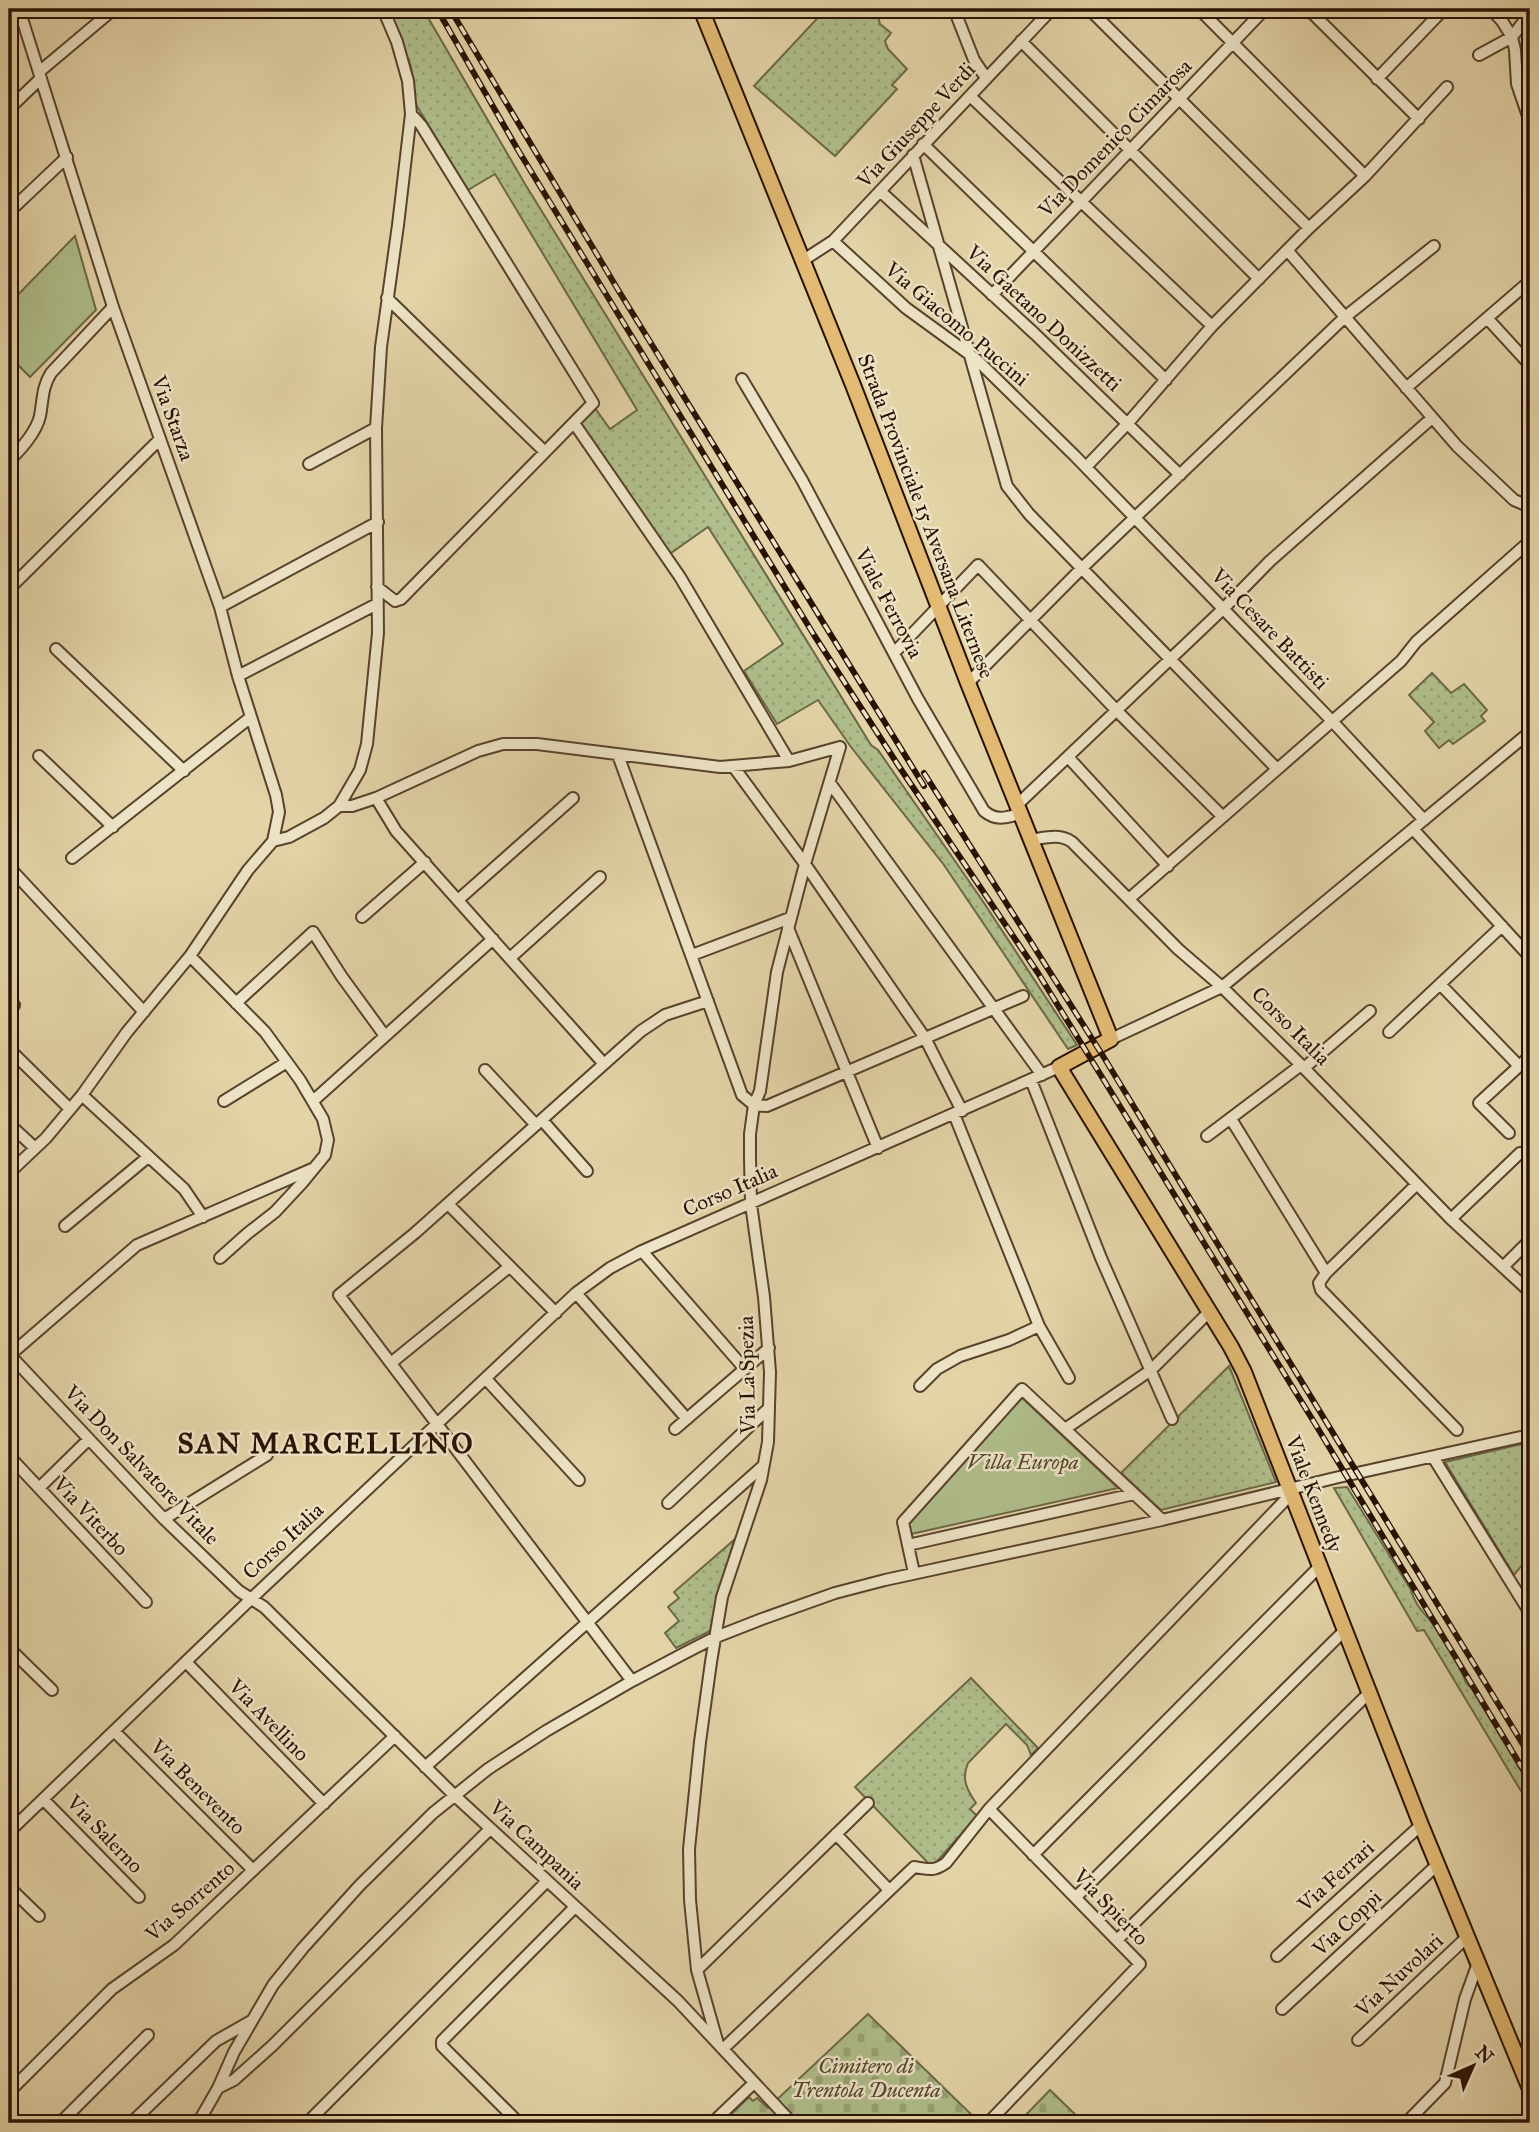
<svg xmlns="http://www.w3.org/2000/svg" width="1539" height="2132" font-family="'IM FELL Great Primer',serif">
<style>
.grass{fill:url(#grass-dots);stroke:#6c6847;stroke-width:2}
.cemetery{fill:url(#cemetery-stones);stroke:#6c6847;stroke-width:2}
.park{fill:#afbe8b;stroke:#6c6847;stroke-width:2}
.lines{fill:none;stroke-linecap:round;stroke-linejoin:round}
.minor-casing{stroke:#58422c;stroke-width:14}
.major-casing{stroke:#291103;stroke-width:18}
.minor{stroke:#ede3c6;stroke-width:10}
.major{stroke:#e2ba74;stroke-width:14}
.rail-casing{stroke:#291103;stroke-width:6}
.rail{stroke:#ede3c6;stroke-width:3.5;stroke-dasharray:10;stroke-linecap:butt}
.labels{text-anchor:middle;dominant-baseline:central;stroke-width:5;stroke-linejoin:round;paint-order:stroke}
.street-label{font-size:21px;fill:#291103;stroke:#ede3c6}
.park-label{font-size:21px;font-style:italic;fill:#51452c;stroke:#ede3c6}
.district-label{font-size:28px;font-weight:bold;letter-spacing:2px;fill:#291103;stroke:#ede3c6}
</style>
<defs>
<pattern id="grass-dots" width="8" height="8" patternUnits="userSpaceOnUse" patternTransform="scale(1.75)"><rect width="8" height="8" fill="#afbe8b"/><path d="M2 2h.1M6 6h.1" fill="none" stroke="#97a276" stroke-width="1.8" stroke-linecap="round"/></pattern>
<pattern id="cemetery-stones" width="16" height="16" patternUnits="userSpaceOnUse" patternTransform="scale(1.75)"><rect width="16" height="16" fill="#afbe8b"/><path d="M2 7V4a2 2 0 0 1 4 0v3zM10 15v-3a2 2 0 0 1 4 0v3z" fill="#97a276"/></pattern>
</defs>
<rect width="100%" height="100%" fill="#e3d4a8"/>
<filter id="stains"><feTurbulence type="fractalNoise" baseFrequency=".00286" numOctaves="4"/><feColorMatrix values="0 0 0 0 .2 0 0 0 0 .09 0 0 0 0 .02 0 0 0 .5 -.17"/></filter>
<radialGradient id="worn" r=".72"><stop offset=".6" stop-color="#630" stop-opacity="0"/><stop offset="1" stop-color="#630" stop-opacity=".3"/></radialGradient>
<path class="grass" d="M 388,9 L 423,9 L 525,184 L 871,745 L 878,750 L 982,900 L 1077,1045 L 1068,1049 L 944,865 L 851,747 L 818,700 L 777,724 L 744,671 L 783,644 L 708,527 L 668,555 L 579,425 L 595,408 L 610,429 L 637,410 L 495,174 L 468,190 L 415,103 L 411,67 Z
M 826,9 L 876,9 L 880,24 L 891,33 L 885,41 L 888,49 L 907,69 L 892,85 L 897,89 L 835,156 L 754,86 Z
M 1432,673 L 1451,693 L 1464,684 L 1487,710 L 1481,716 L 1485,721 L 1453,744 L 1449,740 L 1439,748 L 1425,731 L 1434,722 L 1409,695 Z
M 1229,1366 L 1276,1482 L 1161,1510 L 1121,1473 Z
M 1530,1442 L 1530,1555 L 1514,1575 L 1445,1462 Z
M 1347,1487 L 1411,1590 C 1416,1607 1422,1610 1432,1623 C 1442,1638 1461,1667 1466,1683 L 1472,1689 L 1530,1786 L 1530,1806 L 1424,1630 L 1417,1631 L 1334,1488 Z
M 734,1540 L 710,1631 L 676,1648 L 665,1633 L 679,1621 L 668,1607 L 679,1598 L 674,1592 Z
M 971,1678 L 1038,1748 L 1031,1755 L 1027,1745 L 1006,1724 L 968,1763 C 961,1779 967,1790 976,1803 L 970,1809 L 977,1816 L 932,1867 L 855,1787 Z"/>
<path class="cemetery" d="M 868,2014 L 980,2123 L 722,2123 L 749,2097 L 753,2101 L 757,2098 L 768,2108 Z
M 1050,2090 L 1084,2123 L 1018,2123 Z"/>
<path class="park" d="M 75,236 L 96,310 L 30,377 L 9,356 L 9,304 Z
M 1020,1396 L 1118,1488 L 911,1534 L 908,1522 Z"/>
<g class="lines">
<g class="minor-casing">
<path id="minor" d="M 19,9 L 113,307 L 220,607 L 238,676 L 276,795 L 279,812 L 273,841
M 954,9 L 974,60 L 986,78
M 1089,9 L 1309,228
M 1199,9 L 1365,176
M 1308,9 L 1419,119
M 1491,9 L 1502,21 L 1512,37 L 1515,50 L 1517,84 L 1530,122
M 1362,11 L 1364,9
M 1021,41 L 1259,279
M 1479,55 L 1512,37 L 1530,13
M 39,72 L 114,9
M 1377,79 L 1444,9
M 970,96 L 1212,326
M 9,109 L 41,78
M 923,144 L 1166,380
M 913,155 L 1007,486 L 1029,514 L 1277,769
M 880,191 L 1035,334 L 1180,475
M 9,212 L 67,157
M 833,241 L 906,308 L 976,359 L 1074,455 L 1332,721 L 1424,820
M 1287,250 L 1457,446 L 1514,500 L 1530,507
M 802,261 L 833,241 L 1052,9
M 992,295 L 1265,9
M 387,298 L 544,451
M 1487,318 L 1530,365
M 742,379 L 802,480 L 918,699 L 984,811 C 996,821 1005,818 1019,814
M 1406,388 L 1530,281
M 574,423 L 680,577 L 789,761
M 9,461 C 21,449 36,433 40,416 C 43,400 42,387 51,373 L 113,307
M 309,464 L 376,428
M 1086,467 L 1128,423 L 1212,326 L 1309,228 L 1365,176 L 1447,87
M 377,587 L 395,601 L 401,599 L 593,403 L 421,125 L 411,114
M 9,589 L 160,439
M 220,607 L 378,522
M 9,635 L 11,638
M 56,649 L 184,771
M 894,653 L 978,565 L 1117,711 L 1222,816
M 238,676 L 377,604
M 968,683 L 1082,568 L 1345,317 L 1434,246
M 618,755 L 742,1095 L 754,1105 L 767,1106 L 1023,996
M 39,756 L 113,827
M 1068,757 L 1168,866
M 733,766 L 805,864 L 925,1038 L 962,1111
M 830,783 L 1042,1075
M 376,798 L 396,831 L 604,1064
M 339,806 L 352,806 L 376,798 L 478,751 L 503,744 L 537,744 L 720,767 L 789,761 L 840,747
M 1016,806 L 1224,608 L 1270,561 L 1432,418
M 1413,829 L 1530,957
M 1030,840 C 1045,838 1059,833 1072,842 L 1178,949 L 1222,987 L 1301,1065 L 1451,1219 L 1530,1292
M 72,858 L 251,717
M 9,867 L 144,1012
M 1130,898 L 1401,661 L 1416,642 L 1530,541
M 458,900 L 573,798
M 362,917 L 425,862
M 788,928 L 878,1148
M 692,955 L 790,918
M 190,956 L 265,1032 L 300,1080 L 323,1119 L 328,1140 L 325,1155 L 302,1183 L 275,1212 L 248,1233 L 220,1258
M 510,958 L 600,877
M 1440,984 L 1519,1066
M 9,999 L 14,1005 L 9,1013
M 236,1003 L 313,932 L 342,977 L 385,1036
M 1389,1032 L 1502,926
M 1111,1039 L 1222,987 L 1530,732
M 9,1049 L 70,1109
M 1304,1068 L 1370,1011
M 485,1070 L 536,1125
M 1031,1080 L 1101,1258 L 1172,1419
M 82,1095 L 184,1189 L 203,1217
M 224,1101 L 287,1062
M 313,1101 L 493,939
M 954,1114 L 1039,1326 L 1069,1378
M 1231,1119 L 1326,1273
M 542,1120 L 587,1171
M 9,1124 L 35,1148
M 1509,1133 L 1479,1103 L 1530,1056
M 1207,1136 L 1301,1065
M 9,1173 L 46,1138 L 82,1095 L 127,1032 L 190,956 L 248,870 L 273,841 L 289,837 L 324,818 L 339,806 L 360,770 L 367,744 L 378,633 L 376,428 L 381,347 L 398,225 L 411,114 L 408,81 L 397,42 L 383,9
M 1417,1184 L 1326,1273 L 1319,1283 L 1321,1290 L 1457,1430
M 448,1204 L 556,1313
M 1451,1219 L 1520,1153
M 65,1226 L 148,1157
M 642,1251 L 744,1368
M 1503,1267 L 1530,1240
M 576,1293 L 687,1419
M 9,1354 L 164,1519 L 239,1591 L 264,1607 L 454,1795 L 678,2001 L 792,2123
M 10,1355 L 137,1245 L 312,1169
M 391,1363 L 509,1267
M 486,1379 L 579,1480
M 920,1386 L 937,1369 L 960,1356 L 1009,1340 L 1039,1326
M 675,1429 L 769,1348
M 1065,1429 L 1151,1370 L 1209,1312
M 9,1456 L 146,1602
M 1433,1457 L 1530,1613
M 39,1488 L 89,1439
M 668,1503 L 769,1408
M 164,1519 L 267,1455
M 908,1545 L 1134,1494
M 914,1573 L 903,1522 L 1022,1389 L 1162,1520
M 9,1648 L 52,1690
M 186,1662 L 324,1804
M 632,1681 L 339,1295 L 415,1233 L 641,1031 L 665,1015 L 708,1001
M 115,1732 L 253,1870
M 425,1767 L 763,1466
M 43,1799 L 139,1897
M 9,1832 L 252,1598 L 576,1293 L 610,1268 L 642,1251 L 1059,1067
M 836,1834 L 889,1890
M 1033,1855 L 1319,1567
M 9,1887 L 39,1916
M 1076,1897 L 1345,1630
M 1117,1940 L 1369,1693
M 1277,1956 L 1421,1825
M 697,1970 L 868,1803
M 1282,2009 L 1437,1865
M 1358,2040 L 1466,1938
M 718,2044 L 697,1970 L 690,1900 L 689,1849 L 700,1742 L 711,1662 L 722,1597 L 761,1480 L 768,1442 L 770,1372 L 764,1297 L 751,1204 L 750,1158 L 750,1134 L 754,1105 L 760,1091 L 777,972 L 805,864 L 840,747
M 723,2049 L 914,1867 C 929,1869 933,1872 946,1863 L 989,1809 L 1291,1494
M 218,2088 L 234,2080 L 272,2046 L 490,1829
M 9,2092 L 112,1989 L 174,1945 L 395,1736
M 518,2122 L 442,2046 L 442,2041 L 575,1907
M 60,2123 L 148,2035
M 131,2123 L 216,2041 L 251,2021
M 198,2123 L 218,2088 L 234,2052 L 273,1985 L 303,1948 L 360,1885 L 433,1813 L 488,1769 L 546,1731 L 632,1681 L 681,1655 L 716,1637 L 762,1619 L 835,1593 L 885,1580 L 1162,1520 L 1339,1477 L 1530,1435
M 307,2123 L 547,1881
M 712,2123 L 754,2083
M 988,2123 L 1140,1964 L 989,1809
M 1406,2123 L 1445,2083 L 1465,1999 L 1478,1963"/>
</g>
<g class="major-casing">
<path id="major" d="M 701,9 L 853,385 L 968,683 L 1111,1039 L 1059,1067 L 1231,1347 L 1244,1372 L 1421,1825 L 1530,2089"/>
</g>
<use href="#minor" class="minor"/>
<use href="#major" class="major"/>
<g class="rail-casing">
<path id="rail" d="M 437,9 L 518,150 L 814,635 L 898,765 L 1038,973 L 1314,1422 L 1530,1781
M 450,9 L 620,293 L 924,786
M 924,773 L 1103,1056 L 1530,1756"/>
</g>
<use href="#rail" class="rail"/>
</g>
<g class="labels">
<g class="street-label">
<text transform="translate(916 125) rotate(-47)">Via Giuseppe Verdi</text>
<text transform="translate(1115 138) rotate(-46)">Via Domenico Cimarosa</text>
<text transform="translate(1044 318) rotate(43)">Via Gaetano Donizzetti</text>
<text transform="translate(957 324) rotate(40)">Via Giacomo Puccini</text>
<text transform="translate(173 418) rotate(70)">Via Starza</text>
<text transform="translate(926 516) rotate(69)">Strada Provinciale 15 Aversana Liternese</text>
<text transform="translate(889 603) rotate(62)">Viale Ferrovia</text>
<text transform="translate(1270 629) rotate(46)">Via Cesare Battisti</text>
<text transform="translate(1291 1026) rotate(45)">Corso Italia</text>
<text transform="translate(730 1190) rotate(-24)">Corso Italia</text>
<text transform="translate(747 1375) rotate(-91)">Via La Spezia</text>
<text transform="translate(142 1465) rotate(46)">Via Don Salvatore Vitale</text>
<text transform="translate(1314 1494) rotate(69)">Viale Kennedy</text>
<text transform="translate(91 1516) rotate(47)">Via Viterbo</text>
<text transform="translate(283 1541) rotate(-43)">Corso Italia</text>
<text transform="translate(269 1720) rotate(46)">Via Avellino</text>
<text transform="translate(198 1787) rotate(45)">Via Benevento</text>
<text transform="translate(105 1834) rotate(46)">Via Salerno</text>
<text transform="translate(537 1845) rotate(43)">Via Campania</text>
<text transform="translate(1336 1876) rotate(-42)">Via Ferrari</text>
<text transform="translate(190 1901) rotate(-41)">Via Sorrento</text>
<text transform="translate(1111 1907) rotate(46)">Via Spierto</text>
<text transform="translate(1347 1923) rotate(-43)">Via Coppi</text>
<text transform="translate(1399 1975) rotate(-43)">Via Nuvolari</text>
</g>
<g class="park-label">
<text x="1023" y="1462">Villa Europa</text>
<text x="866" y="2066">Cimitero di<tspan x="866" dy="24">Trentola Ducenta</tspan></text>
</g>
<g class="district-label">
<text x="326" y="1443">SAN MARCELLINO</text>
</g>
</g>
<rect width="1539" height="2132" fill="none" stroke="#e3d4a8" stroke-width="35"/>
<rect x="10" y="10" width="1518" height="2111" fill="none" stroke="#291103" stroke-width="3.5"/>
<rect x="18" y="18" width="1504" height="2097" fill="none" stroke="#291103" stroke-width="2"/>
<g transform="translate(1473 2066) rotate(45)" stroke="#ede3c6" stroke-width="5" paint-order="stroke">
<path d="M0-5L12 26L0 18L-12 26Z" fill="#291103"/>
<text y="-10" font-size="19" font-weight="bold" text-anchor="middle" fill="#291103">N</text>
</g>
<rect width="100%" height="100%" filter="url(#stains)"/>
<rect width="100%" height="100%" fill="url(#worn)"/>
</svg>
